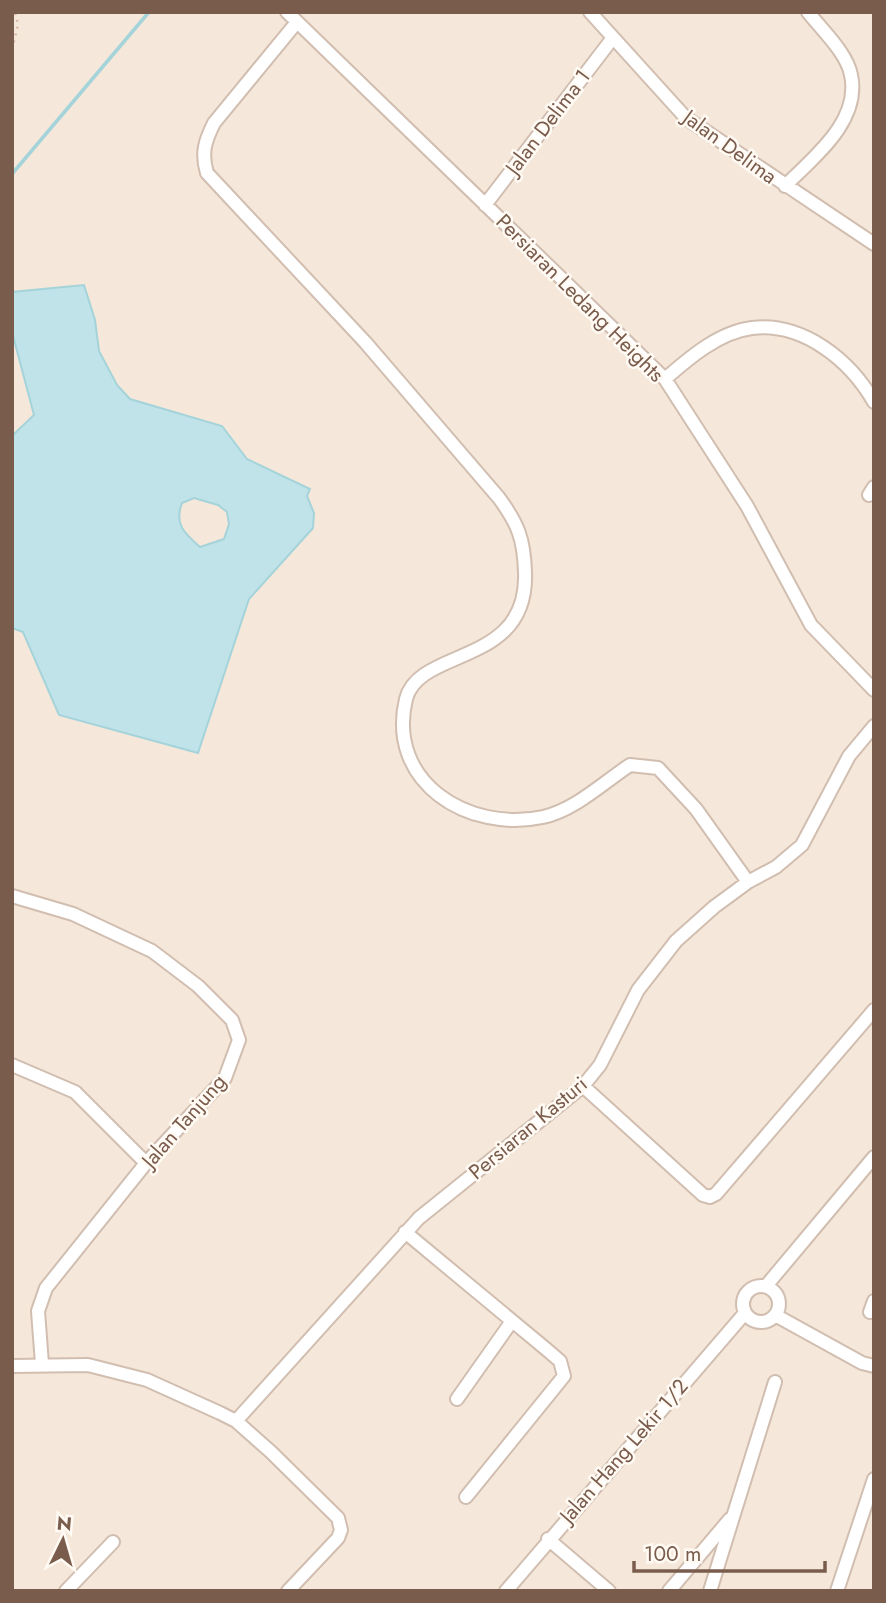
<svg xmlns="http://www.w3.org/2000/svg" width="886" height="1603" font-family="Jost,sans-serif">
<style>
.residential{fill:#f5e8da}
.water{fill:#bfe3e8;stroke:#a5d3da;stroke-width:2;fill-rule:evenodd}
.lines{fill:none;stroke-linecap:round;stroke-linejoin:round}
.stream{stroke:#a5d3da;stroke-width:3.5}
.minor-casing{stroke:#d1beb0;stroke-width:16}
.path{stroke:#d9b8a5;stroke-width:2.5;stroke-dasharray:2 5;stroke-linecap:butt}
.minor{stroke:#fff;stroke-width:12}
.labels{text-anchor:middle;dominant-baseline:central;stroke-width:5;stroke-linejoin:round;paint-order:stroke}
.street-label{font-size:21px;fill:#7a5c4d;stroke:#fffaf3}
</style>
<rect width="100%" height="100%" fill="#fdf6ec"/>
<path class="residential" d="M 12,12 L 874,12 L 874,1591 L 12,1591 Z"/>
<path class="water" d="M 84,285 L 95,320 L 99,351 L 117,385 L 130,399 L 222,426 L 247,459 L 310,489 L 307,496 L 314,513 L 313,528 L 249,599 L 198,753 L 59,715 L 23,632 L 12,628 L 12,436 L 34,415 L 12,332 L 12,292 ZM 194,498 L 218,505 L 227,512 L 229,524 L 224,539 L 200,547 C 184,533 174,524 182,503 Z"/>
<g class="lines">
<path class="stream" d="M 12,174 L 149,12"/>
<g class="minor-casing">
<path id="minor" d="M 287,12 L 665,379 L 747,506 L 811,625 L 874,690
M 590,12 L 686,118 L 874,244
M 297,22 L 214,123 C 205,141 201,153 207,173 L 365,342 L 499,498 C 518,524 524,539 525,572 C 529,667 419,647 406,699 C 386,782 468,833 543,817 C 575,810 604,782 630,765 L 658,768 L 696,809 L 748,882
M 785,186 C 814,157 861,121 851,75 C 847,53 822,30 808,12
M 485,205 L 612,39
M 665,379 C 689,358 719,332 752,328 C 803,322 850,360 874,402
M 869,495 L 874,487
M 12,896 L 73,914 L 152,951 L 198,986 L 232,1020 L 239,1040 L 225,1078 L 146,1163 L 46,1288 L 38,1311 L 42,1364
M 12,1065 L 75,1092 L 146,1163
M 583,1086 L 703,1195 L 710,1197 L 716,1194 L 874,1010
M 405,1232 L 546,1349 L 560,1361 L 564,1376 L 466,1497
M743 1304a18 18 0 1 1 36 0a18 18 0 1 1-36 0Z
M 766,1286 L 874,1157
M 870,1312 L 874,1301
M 775,1315 L 862,1363 L 874,1366
M 12,1366 L 88,1365 L 147,1380 L 220,1413 L 236,1421 L 271,1452 L 338,1518 L 341,1530 L 338,1538 L 288,1591
M 457,1399 L 512,1321
M 236,1421 L 419,1218 L 583,1086 L 600,1065 L 638,990 L 676,941 L 714,907 L 748,882 L 776,867 L 802,845 L 849,756 L 874,726
M 548,1539 L 609,1591
M 66,1591 L 113,1542
M 506,1591 L 745,1313
M 669,1591 L 730,1519
M 710,1591 L 775,1382
M 837,1591 L 874,1479"/>
</g>
<path class="path" d="M 12,49 L 18,25 L 15,12"/>
<use href="#minor" class="minor"/>
</g>
<g class="labels">
<g class="street-label">
<text transform="translate(548 122) rotate(-53)">Jalan Delima 1</text>
<text transform="translate(730 147) rotate(36)">Jalan Delima</text>
<text transform="translate(580 298) rotate(45)">Persiaran Ledang Heights</text>
<text transform="translate(184 1121) rotate(-49)">Jalan Tanjung</text>
<text transform="translate(528 1128) rotate(-40)">Persiaran Kasturi</text>
<text transform="translate(624 1451) rotate(-49)">Jalan Hang Lekir 1/2</text>
</g>
</g>
<rect width="886" height="1603" fill="none" stroke="#7a5c4d" stroke-width="28"/>
<g transform="translate(63 1540) rotate(5)" stroke="#fffaf3" stroke-width="5" paint-order="stroke">
<path d="M0-5L12 26L0 18L-12 26Z" fill="#7a5c4d"/>
<text y="-10" font-size="19" font-weight="bold" text-anchor="middle" fill="#7a5c4d">N</text>
</g>
<path d="M634 1561v10h191v-10" fill="none" stroke="#7a5c4d" stroke-width="3.5"/>
<text x="644" y="1561" font-size="21" fill="#7a5c4d" stroke="#fffaf3" stroke-width="5" paint-order="stroke">100 m</text>
</svg>
